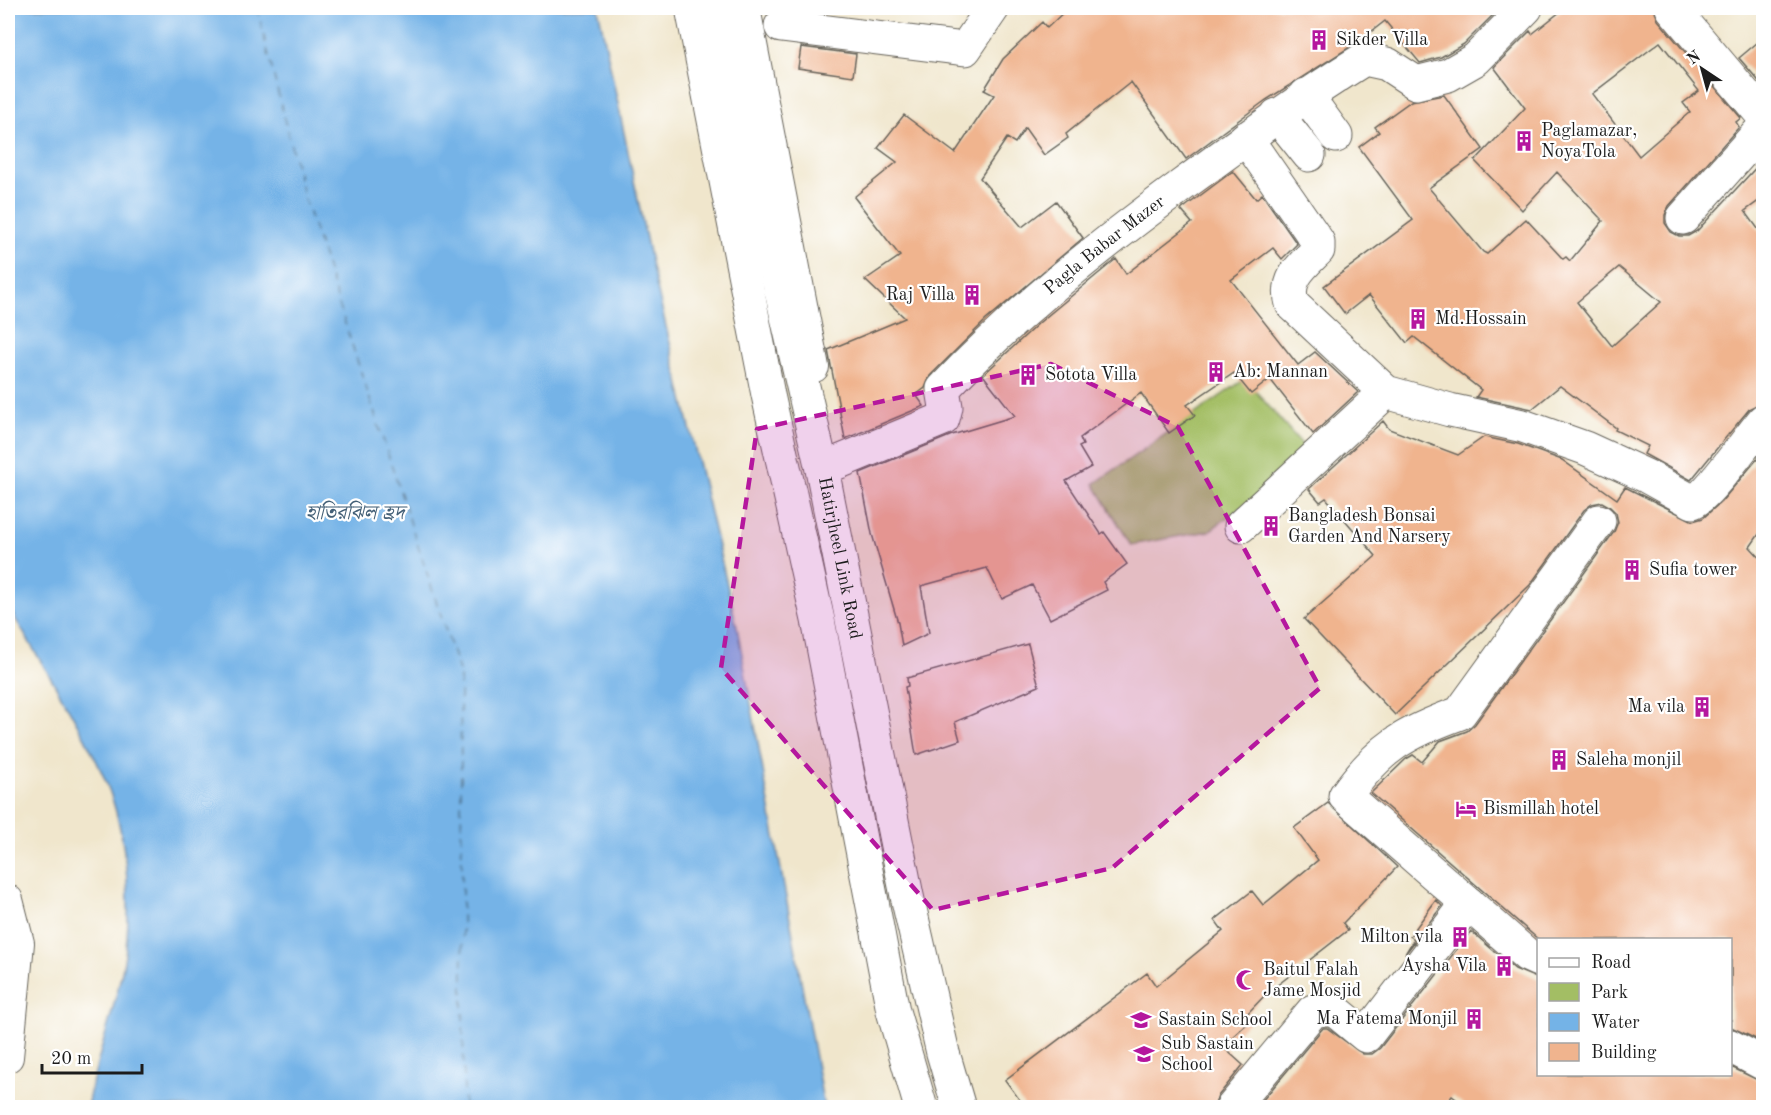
<svg xmlns="http://www.w3.org/2000/svg" width="1771" height="1115" font-family="'Old Standard TT','Noto Serif Bengali',serif">
<style>
.green{fill:#a3be64;stroke:#606d40;stroke-width:1.5}
.water{fill:#74b3e7;stroke:#486882;stroke-width:1.5}
.lines{fill:none;stroke-linecap:round;stroke-linejoin:round}
.ferry{stroke:#446077;stroke-width:1.5;stroke-dasharray:8 6;stroke-linecap:butt}
.building{fill:#f0b48e;fill-rule:evenodd}
.pedestrian-casing{stroke:#66635a;stroke-width:32}
.minor-casing{stroke:#66635a;stroke-width:35}
.secondary-casing{stroke:#66635a;stroke-width:35}
.pedestrian{stroke:#fff;stroke-width:30}
.minor{stroke:#fff;stroke-width:33}
.secondary{stroke:#fff;stroke-width:33}
.marked{fill:#b5179e;fill-opacity:0.2;stroke:#b5179e;stroke-width:4.5;stroke-dasharray:12 8;stroke-linejoin:round}
.labels{text-anchor:middle;dominant-baseline:central;stroke-width:4.5;stroke-linejoin:round;paint-order:stroke}
.poi-label{font-size:18px;fill:#1c1c1c;stroke:#fff;text-anchor:start}
.street-label{font-size:18px;fill:#1c1c1c;stroke:#fff}
.water-label{font-size:20px;font-style:italic;fill:#446077;stroke:#fff}
</style>
<rect width="100%" height="100%" fill="#fff"/>
<filter id="ink" filterUnits="userSpaceOnUse"><feTurbulence type="fractalNoise" baseFrequency=".0167" numOctaves="2"/><feDisplacementMap in="SourceGraphic" scale="12" xChannelSelector="R" yChannelSelector="G"/><feConvolveMatrix kernelMatrix="1 2 1 2 8 2 1 2 1" color-interpolation-filters="sRGB"/></filter>
<filter id="wash" filterUnits="userSpaceOnUse"><feTurbulence type="fractalNoise" baseFrequency=".008" numOctaves="4" result="noise"/><feDisplacementMap in="SourceGraphic" scale="24" xChannelSelector="R" yChannelSelector="G"/><feGaussianBlur stdDeviation="1.35" result="paint"/><feColorMatrix in="noise" values="0 0 0 0 0 0 0 0 0 0 0 0 0 0 0 0 0 1.4 0 .05"/><feComposite in="paint" operator="in"/></filter>
<g filter="url(#wash)">
<rect width="100%" height="100%" fill="#f0e6cc"/>
<path class="green" d="M 1245,379 L 1312,456 L 1209,531 L 1131,545 L 1094,484 Z"/>
<path class="water" d="M 8,8 L 598,8 L 652,267 L 737,627 L 824,1107 L 87,1107 C 96,1058 115,1011 124,961 C 133,908 127,833 106,782 C 81,723 40,662 8,606 Z"/>
<g class="lines">
<path class="ferry" d="M 257,8 L 304,198 L 460,674 L 464,1108"/>
</g>
<g id="blocks">
<path class="building" d="M 1068,8 L 1500,8 L 1464,44 L 1441,57 L 1420,63 L 1385,21 L 1358,42 L 1266,100 L 1186,159 L 1131,82 L 1066,134 L 1068,138 L 1044,155 L 1025,128 L 1015,143 L 1007,138 L 980,178 L 1022,227 L 1056,201 L 1083,238 L 986,320 L 930,376 L 925,388 L 916,395 L 924,406 L 845,439 L 828,350 L 905,318 L 865,280 L 900,256 L 854,197 L 897,162 L 878,148 L 904,115 L 955,153 L 994,95 L 984,90 L 1003,59 L 1042,22 L 1047,28 Z
M 1565,8 L 1654,8 L 1658,20 L 1741,118 L 1736,122 L 1739,127 L 1669,206 L 1665,215 L 1665,223 L 1671,232 L 1679,236 L 1688,236 L 1697,231 L 1764,159 L 1764,197 L 1745,211 L 1764,237 L 1764,402 L 1750,408 L 1691,480 L 1644,454 L 1648,446 L 1615,430 L 1616,428 L 1560,386 L 1532,409 L 1476,397 L 1481,390 L 1414,337 L 1407,343 L 1369,295 L 1345,314 L 1324,286 L 1413,220 L 1359,147 L 1379,132 L 1375,127 L 1411,101 L 1444,95 L 1483,149 L 1429,188 L 1483,252 L 1487,254 L 1526,219 L 1563,259 L 1566,257 L 1570,261 L 1603,221 L 1557,172 L 1522,210 L 1475,161 L 1525,108 L 1494,67 L 1530,31 L 1532,34 ZM 1660,42 L 1699,91 L 1683,103 L 1690,112 L 1639,156 L 1592,94 ZM 1619,267 L 1661,302 L 1612,346 L 1577,302 Z
M 1764,37 L 1764,87 L 1739,58 Z
M 801,47 L 856,54 L 853,76 L 798,68 Z
M 1233,171 L 1256,199 L 1262,194 L 1297,244 L 1282,259 L 1273,248 L 1231,280 L 1298,365 L 1315,352 L 1358,392 L 1313,434 L 1270,379 L 1251,394 L 1234,373 L 1187,405 L 1195,415 L 1169,433 L 1141,393 L 1080,438 L 1083,445 L 1079,447 L 1091,467 L 1066,481 L 1101,534 L 1104,532 L 1127,564 L 1103,582 L 1107,590 L 1050,619 L 1032,585 L 1002,599 L 987,568 L 921,586 L 929,633 L 902,646 L 898,623 L 872,534 L 860,473 L 952,435 L 1015,416 L 983,375 L 1040,322 L 1116,259 L 1126,274 L 1192,223 L 1181,210 Z
M 1383,421 L 1389,429 L 1458,455 L 1484,437 L 1518,444 L 1562,460 L 1617,499 L 1625,487 L 1693,521 L 1703,518 L 1721,502 L 1764,451 L 1764,527 L 1750,547 L 1764,562 L 1764,1043 L 1731,1027 L 1731,939 L 1539,940 L 1371,793 L 1406,759 L 1413,755 L 1422,762 L 1440,741 L 1467,731 L 1475,724 L 1614,532 L 1618,522 L 1616,513 L 1609,506 L 1602,502 L 1592,504 L 1584,510 L 1530,585 L 1395,715 L 1304,619 L 1376,556 L 1326,498 L 1320,502 L 1309,489 Z
M 1028,644 L 1039,686 L 955,722 L 960,740 L 916,755 L 905,687 L 908,686 L 907,678 Z
M 1328,803 L 1397,867 L 1343,923 L 1348,930 L 1266,994 L 1246,1015 L 1250,1021 L 1222,1046 L 1243,1065 L 1218,1096 L 1214,1107 L 1025,1107 L 1005,1080 L 1147,973 L 1156,986 L 1223,931 L 1215,920 L 1252,891 L 1263,905 L 1318,860 L 1294,828 Z
M 1436,900 L 1442,906 L 1405,954 L 1414,939 L 1410,936 Z
M 1471,931 L 1515,969 L 1539,979 L 1539,1074 L 1731,1074 L 1731,1067 L 1764,1083 L 1764,1107 L 1467,1107 L 1452,1096 L 1443,1107 L 1257,1107 L 1323,1028 L 1327,1028 L 1363,1054 L 1372,1054 L 1380,1048 Z"/>
</g>
</g>
<g filter="url(#ink)">
<use href="#blocks" fill-opacity="0" stroke="#66635a" stroke-width="1.5"/>
<g class="lines">
<g class="pedestrian-casing">
<path id="pedestrian" d="M 745,8 L 814,367
M 8,900 L 19,943 L 8,1057"/>
</g>
<g class="minor-casing">
<g id="minor">
<path d="M 1672,8 L 1764,117"/>
<path d="M 781,26 L 965,49 L 993,8"/>
<path d="M 1306,95 L 1336,136"/>
<path d="M 1277,115 L 1309,155"/>
<path d="M 1246,138 L 1318,242 L 1318,250 C 1301,267 1285,279 1292,304 L 1386,392 L 1450,410 L 1523,426 L 1585,448 L 1646,476 L 1693,502 C 1708,496 1749,437 1764,420"/>
<path d="M 1683,218 L 1764,127"/>
<path id="s1" d="M 822,469 L 943,419 L 946,407 L 943,389 C 1015,313 1097,248 1181,186 C 1241,142 1301,98 1364,59 L 1387,64 L 1416,83 L 1448,75 L 1476,59 L 1526,8"/>
<path d="M 1241,526 L 1386,392"/>
<path d="M 1538,960 L 1527,955 L 1345,796 C 1380,747 1405,733 1460,713 L 1599,521"/>
<path d="M 1730,1046 L 1764,1064"/>
<path d="M 1232,1108 L 1313,1011 L 1332,1008 L 1366,1036 L 1468,903"/>
</g>
</g>
<g class="secondary-casing">
<g id="secondary">
<path d="M 692,8 L 768,395 L 818,620 L 893,1011 L 921,1108"/>
<path id="s2" d="M 725,8 L 759,195 L 822,469 L 907,896 L 943,1053 L 959,1108"/>
</g>
</g>
<use href="#pedestrian" class="pedestrian"/>
<use href="#minor" class="minor"/>
<use href="#secondary" class="secondary"/>
</g>
</g>
<path class="marked" d="M 1051,364 L 1178,427 L 1320,688 L 1112,868 L 933,910 L 721,668 L 757,429 Z"/>
<defs>
<g id="building-bare" transform="scale(1.62)"><path d="M-4-6H4V6H1V3H-1V6H-4ZM-2.5-4.3h1.7v1.8h-1.7ZM.8-4.3h1.7v1.8H.8ZM-2.5-1h1.7V.8h-1.7ZM.8-1h1.7V.8H.8Z" fill="#b5179e" stroke="#fff" stroke-width="2.5" paint-order="stroke"/></g>
<g id="hotel-bare" transform="scale(1.62)"><path d="M-6-4.5h1.5V1H6V5H4.5V3h-9V5H-6ZM-4 0a1.8 1.8 0 1 1 3.6 0ZM.5 0V-2.5h3Q6-2.5 6 0Z" fill="#b5179e" stroke="#fff" stroke-width="2.5" paint-order="stroke"/></g>
<g id="mosque-bare" transform="scale(1.62)"><path d="M3.5-4.9A6 6 0 1 0 3.5 4.9A5 5 0 1 1 3.5-4.9Z" fill="#b5179e" stroke="#fff" stroke-width="2.5" paint-order="stroke"/></g>
<g id="school-bare" transform="scale(1.62)"><path d="M0-5L7-2L0 1L-7-2ZM-4 1L0 2.5L4 1V4Q0 6-4 4Z" fill="#b5179e" stroke="#fff" stroke-width="2.5" paint-order="stroke"/></g>
</defs>
<g fill-rule="evenodd">
<use href="#building-bare" x="1319" y="40"/>
<use href="#building-bare" x="1524" y="141"/>
<use href="#building-bare" x="972" y="295"/>
<use href="#building-bare" x="1418" y="319"/>
<use href="#building-bare" x="1216" y="372"/>
<use href="#building-bare" x="1028" y="375"/>
<use href="#building-bare" x="1271" y="526"/>
<use href="#building-bare" x="1632" y="570"/>
<use href="#building-bare" x="1702" y="707"/>
<use href="#building-bare" x="1559" y="760"/>
<use href="#hotel-bare" x="1466" y="809"/>
<use href="#building-bare" x="1460" y="937"/>
<use href="#building-bare" x="1504" y="966"/>
<use href="#mosque-bare" x="1246" y="980"/>
<use href="#building-bare" x="1474" y="1019"/>
<use href="#school-bare" x="1141" y="1020"/>
<use href="#school-bare" x="1144" y="1054"/>
</g>
<g class="labels">
<g class="poi-label">
<text x="1336" y="40">Sikder Villa</text>
<text x="1541" y="131">Paglamazar,<tspan x="1541" dy="21">NoyaTola</tspan></text>
<text x="955" y="295" text-anchor="end">Raj Villa</text>
<text x="1435" y="319">Md.Hossain</text>
<text x="1233" y="372">Ab: Mannan</text>
<text x="1045" y="375">Sotota Villa</text>
<text x="1288" y="516">Bangladesh Bonsai<tspan x="1288" dy="21">Garden And Narsery</tspan></text>
<text x="1649" y="570">Sufia tower</text>
<text x="1685" y="707" text-anchor="end">Ma vila</text>
<text x="1576" y="760">Saleha monjil</text>
<text x="1483" y="809">Bismillah hotel</text>
<text x="1443" y="937" text-anchor="end">Milton vila</text>
<text x="1487" y="966" text-anchor="end">Aysha Vila</text>
<text x="1263" y="970">Baitul Falah<tspan x="1263" dy="21">Jame Mosjid</tspan></text>
<text x="1457" y="1019" text-anchor="end">Ma Fatema Monjil</text>
<text x="1158" y="1020">Sastain School</text>
<text x="1161" y="1044">Sub Sastain<tspan x="1161" dy="21">School</tspan></text>
</g>
<g class="street-label">
<text stroke="none"><textPath href="#s1" startOffset="378">Pagla Babar Mazer</textPath></text>
<text stroke="none"><textPath href="#s2" startOffset="562">Hatirjheel Link Road</textPath></text>
</g>
<g class="water-label">
<text x="355" y="514">হাতিরঝিল হ্রদ</text>
</g>
</g>
<rect width="1771" height="1115" fill="none" stroke="#fff" stroke-width="30"/>
<rect x="1537" y="938" width="195" height="138" fill="#ffffff" stroke="#a4a4a4" stroke-width="1.5"/>
<rect x="1549" y="958" width="30" height="9" fill="#ffffff" stroke="#a4a4a4" stroke-width="1.5"/>
<text x="1591" y="968" font-size="18" fill="#1c1c1c">Road</text>
<rect x="1549" y="983" width="30" height="18" fill="#a3be64" stroke="#a4a4a4" stroke-width="1.5"/>
<text x="1591" y="998" font-size="18" fill="#1c1c1c">Park</text>
<rect x="1549" y="1013" width="30" height="18" fill="#74b3e7" stroke="#a4a4a4" stroke-width="1.5"/>
<text x="1591" y="1028" font-size="18" fill="#1c1c1c">Water</text>
<rect x="1549" y="1043" width="30" height="18" fill="#f0b48e" stroke="#a4a4a4" stroke-width="1.5"/>
<text x="1591" y="1058" font-size="18" fill="#1c1c1c">Building</text>
<g transform="translate(1702 69) rotate(324)" stroke="#ffffff" stroke-width="4.5" paint-order="stroke">
<path d="M0-4.5L10 22L0 15L-10 22Z" fill="#1c1c1c"/>
<text y="-9" font-size="16" font-weight="bold" text-anchor="middle" fill="#1c1c1c">N</text>
</g>
<path d="M42 1064v9h100v-9" fill="none" stroke="#1c1c1c" stroke-width="3"/>
<text x="51" y="1064" font-size="18" fill="#1c1c1c" stroke="#ffffff" stroke-width="4.5" paint-order="stroke">20 m</text>
</svg>
